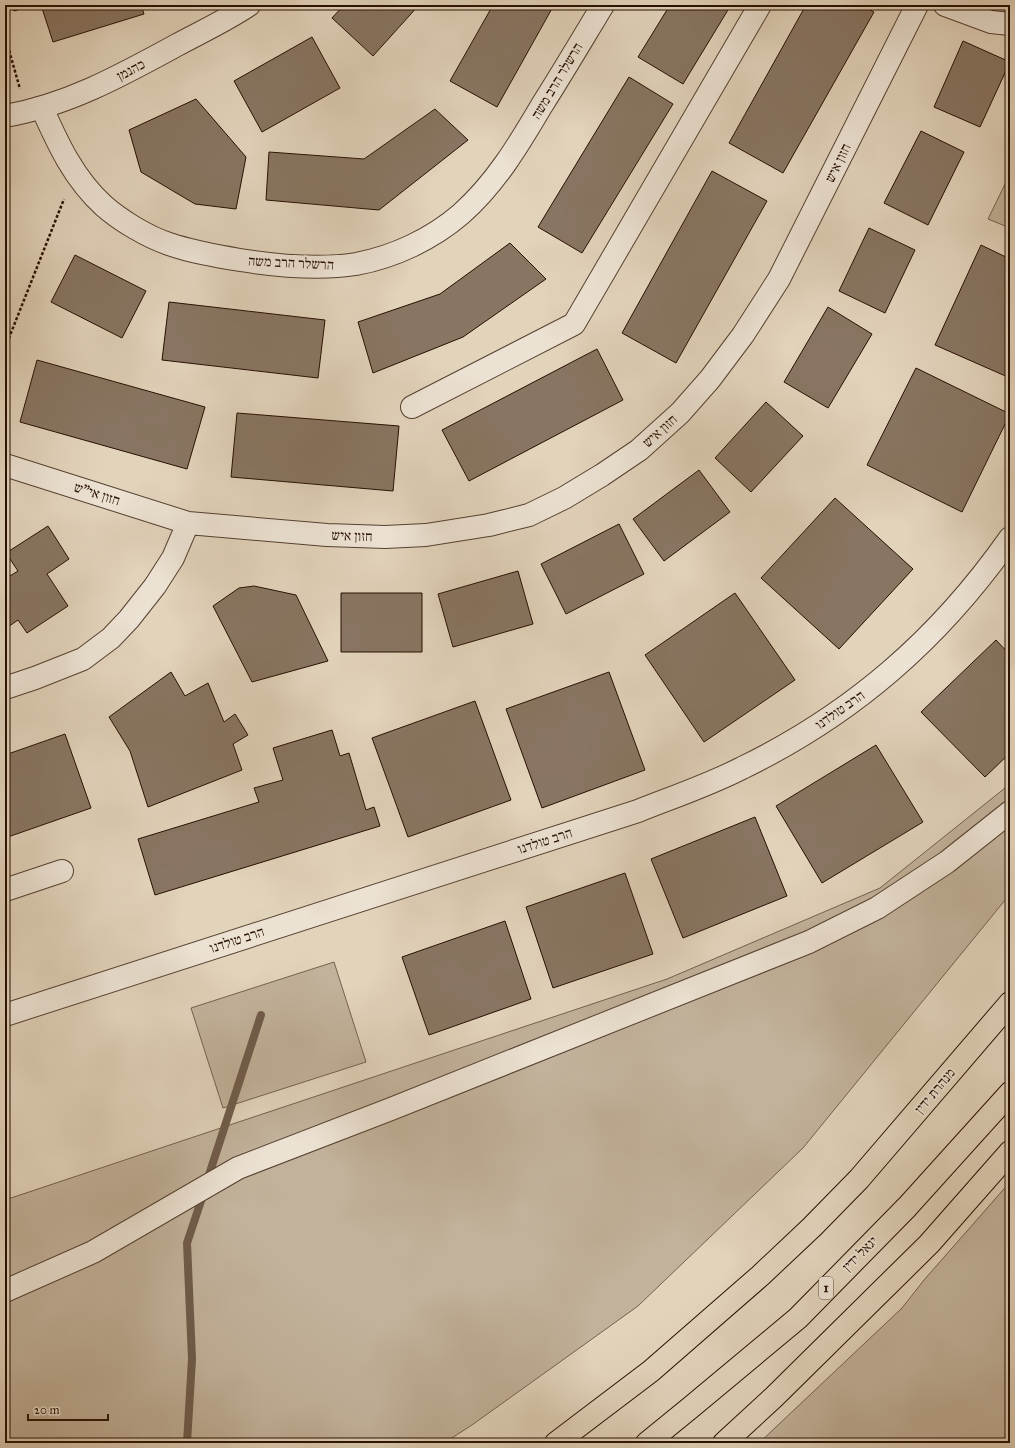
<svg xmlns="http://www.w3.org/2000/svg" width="1015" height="1448" font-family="'IM FELL Great Primer','Frank Ruhl Libre',serif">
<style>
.green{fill:#c2b29b;stroke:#74604e}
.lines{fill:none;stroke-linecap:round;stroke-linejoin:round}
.stream{stroke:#705c4b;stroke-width:8}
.building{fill:#887562;stroke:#260f01}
.minor-casing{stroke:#554030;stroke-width:24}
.highway-casing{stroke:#260f01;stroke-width:24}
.path{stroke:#260f01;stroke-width:2.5;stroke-dasharray:3 2;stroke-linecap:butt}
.minor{stroke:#ece2d3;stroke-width:22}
.highway{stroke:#e2d3bb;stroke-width:22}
.labels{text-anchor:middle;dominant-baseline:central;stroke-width:3.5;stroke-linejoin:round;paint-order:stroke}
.shield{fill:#ece2d3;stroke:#614e40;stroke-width:1}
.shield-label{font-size:13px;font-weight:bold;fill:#260f01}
.street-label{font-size:14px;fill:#260f01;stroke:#ece2d3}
</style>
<rect width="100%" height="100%" fill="#e2d3bb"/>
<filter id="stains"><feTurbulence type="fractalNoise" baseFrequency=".005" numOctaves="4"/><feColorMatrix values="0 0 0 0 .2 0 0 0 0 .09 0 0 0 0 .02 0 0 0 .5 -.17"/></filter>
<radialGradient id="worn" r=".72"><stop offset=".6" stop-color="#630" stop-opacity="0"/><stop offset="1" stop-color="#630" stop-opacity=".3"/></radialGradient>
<path class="green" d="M 1010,174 L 1010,228 L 988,219 Z
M 1010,784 L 1010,894 L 803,1148 L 638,1306 L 472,1425 L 444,1443 L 5,1443 L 5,1200 L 667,979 L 880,888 Z
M 334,962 L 366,1062 L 223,1108 L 191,1008 Z
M 1010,1182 L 1010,1443 L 759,1443 L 902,1308 L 924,1280 Z"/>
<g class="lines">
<path class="stream" d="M 207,1181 L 261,1015
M 187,1443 L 192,1359 L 187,1243 L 204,1192"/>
</g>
<path class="building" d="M 12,5 L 34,5 L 14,11 Z
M 41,5 L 141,5 L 144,14 L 53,42 Z
M 344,5 L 419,5 L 373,56 L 332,18 Z
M 493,5 L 554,5 L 497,107 L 450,81 Z
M 670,5 L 731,5 L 683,84 L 638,57 Z
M 806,5 L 861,5 L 874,12 L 783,173 L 729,143 Z
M 312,37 L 340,88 L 262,132 L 234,81 Z
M 963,41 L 1010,62 L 980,127 L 934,107 Z
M 629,77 L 673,104 L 582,253 L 538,227 Z
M 196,99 L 246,157 L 236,209 L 195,204 L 141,172 L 129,130 Z
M 435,109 L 468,140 L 379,210 L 266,200 L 269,152 L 364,159 Z
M 921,131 L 964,152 L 928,225 L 884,203 Z
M 712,171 L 767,201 L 676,363 L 622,333 Z
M 869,228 L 915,250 L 885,313 L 839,291 Z
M 510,243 L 546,279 L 463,337 L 373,373 L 358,322 L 440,294 Z
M 981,245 L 1010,259 L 1010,378 L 935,345 Z
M 75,255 L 146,291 L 122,338 L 51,302 Z
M 169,302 L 325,320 L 318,378 L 162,360 Z
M 828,307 L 872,334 L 828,408 L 784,382 Z
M 597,349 L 623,400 L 469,481 L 442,430 Z
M 37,360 L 205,407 L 187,469 L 20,422 Z
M 916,368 L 1010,414 L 962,512 L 867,465 Z
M 766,402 L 803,436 L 751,492 L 715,458 Z
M 237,413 L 399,426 L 393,491 L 231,477 Z
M 699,470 L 730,512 L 664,561 L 633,519 Z
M 835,498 L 913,569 L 839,649 L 761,578 Z
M 619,524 L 644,574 L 566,614 L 541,564 Z
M 48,526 L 69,559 L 47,574 L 68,606 L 27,633 L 18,620 L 5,629 L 5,597 L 7,596 L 5,593 L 5,579 L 18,571 L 6,553 Z
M 518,571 L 533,624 L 453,647 L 438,594 Z
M 254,586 L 296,595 L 328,661 L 252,682 L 213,606 L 239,588 Z
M 341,593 L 422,593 L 422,652 L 341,652 Z
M 735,593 L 795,680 L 704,742 L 645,655 Z
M 996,640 L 1010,655 L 1010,753 L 985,777 L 921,712 Z
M 171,672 L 185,696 L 208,683 L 224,722 L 235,714 L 248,735 L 233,744 L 242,770 L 148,807 L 130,751 L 109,717 Z
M 609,672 L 645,770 L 542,808 L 506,709 Z
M 475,701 L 511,800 L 408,837 L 372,738 Z
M 332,730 L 340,756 L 349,753 L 366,810 L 374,807 L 380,826 L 155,895 L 138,839 L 259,802 L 254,788 L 283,780 L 273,748 Z
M 65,734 L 91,808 L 5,838 L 5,755 Z
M 876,745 L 923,822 L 822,883 L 776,806 Z
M 755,817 L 787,896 L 683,938 L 651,859 Z
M 625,873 L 653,954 L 553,988 L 526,907 Z
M 505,921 L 531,999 L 429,1035 L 402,957 Z"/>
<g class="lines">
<g class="minor-casing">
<path id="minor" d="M 945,5 L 991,22 L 1010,24
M 42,108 C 58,144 74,179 104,206 C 121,221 148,237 169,244 C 192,252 216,256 240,260 C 278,266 318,270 356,264 C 394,257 432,239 461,214 C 496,183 519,144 542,105 C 563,72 583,38 603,5
M 5,116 C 68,105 122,75 177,45 C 201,32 227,20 249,5
M 412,407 L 574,324 L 760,5
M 5,465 L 188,523 L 327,535 L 385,537 L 426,535 L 489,525 L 529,515 L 564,498 L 602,475 L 639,450 L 680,413 L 710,379 L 743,335 L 779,279 L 917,5
M 5,688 L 35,678 L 83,659 L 111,638 L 129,619 L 155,586 L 173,558 L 188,523
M 5,890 L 62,871
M 5,1015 L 638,811 C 673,797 709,785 742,768 C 853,714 939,639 1010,538
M 5,1291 L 93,1252 L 238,1168 L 391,1109 L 809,942 L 877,908 L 947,862 L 1010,812"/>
</g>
<g class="highway-casing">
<path id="highway" d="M 556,1443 L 651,1371 L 760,1276 L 812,1227 L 859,1179 L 1010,1003
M 647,1443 L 690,1408 L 798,1318 L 907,1207 L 1010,1093
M 724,1443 L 774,1397 L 929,1244 L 1010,1152"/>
</g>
<path class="path" d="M 5,36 L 20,89
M 5,348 L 64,199"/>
<use href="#minor" class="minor"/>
<use href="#highway" class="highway"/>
</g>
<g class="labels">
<rect class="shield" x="819" y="1277" width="14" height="22" rx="3"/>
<g class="shield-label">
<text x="826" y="1288">1</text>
</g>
<g class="street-label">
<text transform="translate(131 70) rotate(-28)">כהנמן</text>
<text transform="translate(557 81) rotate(-59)">הרשלר הרב משה</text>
<text transform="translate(838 163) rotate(-64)">חזון איש</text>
<text transform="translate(291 263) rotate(3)">הרשלר הרב משה</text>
<text transform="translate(660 431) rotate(-42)">חזון איש</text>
<text transform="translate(97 494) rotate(18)">חזון אי"ש</text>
<text transform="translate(352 536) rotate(2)">חזון איש</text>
<text transform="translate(840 710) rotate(-35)">הרב טולדנו</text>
<text transform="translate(545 841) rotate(-18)">הרב טולדנו</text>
<text transform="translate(237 940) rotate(-18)">הרב טולדנו</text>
<text transform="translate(935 1091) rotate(-50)">מנהרת ידין</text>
<text transform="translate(860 1254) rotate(-45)">יגאל ידין</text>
</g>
</g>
<rect width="1015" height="1448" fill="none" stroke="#e2d3bb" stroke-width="20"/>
<rect x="6" y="6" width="1003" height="1436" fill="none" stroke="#260f01" stroke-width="2"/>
<rect x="10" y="10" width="995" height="1428" fill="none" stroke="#260f01"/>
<path d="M28 1414v6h80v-6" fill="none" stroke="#260f01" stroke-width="2"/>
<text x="34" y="1414" font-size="12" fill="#260f01" stroke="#ece2d3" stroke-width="3" paint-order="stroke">20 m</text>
<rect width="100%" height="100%" filter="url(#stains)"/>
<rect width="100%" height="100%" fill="url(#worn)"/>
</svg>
